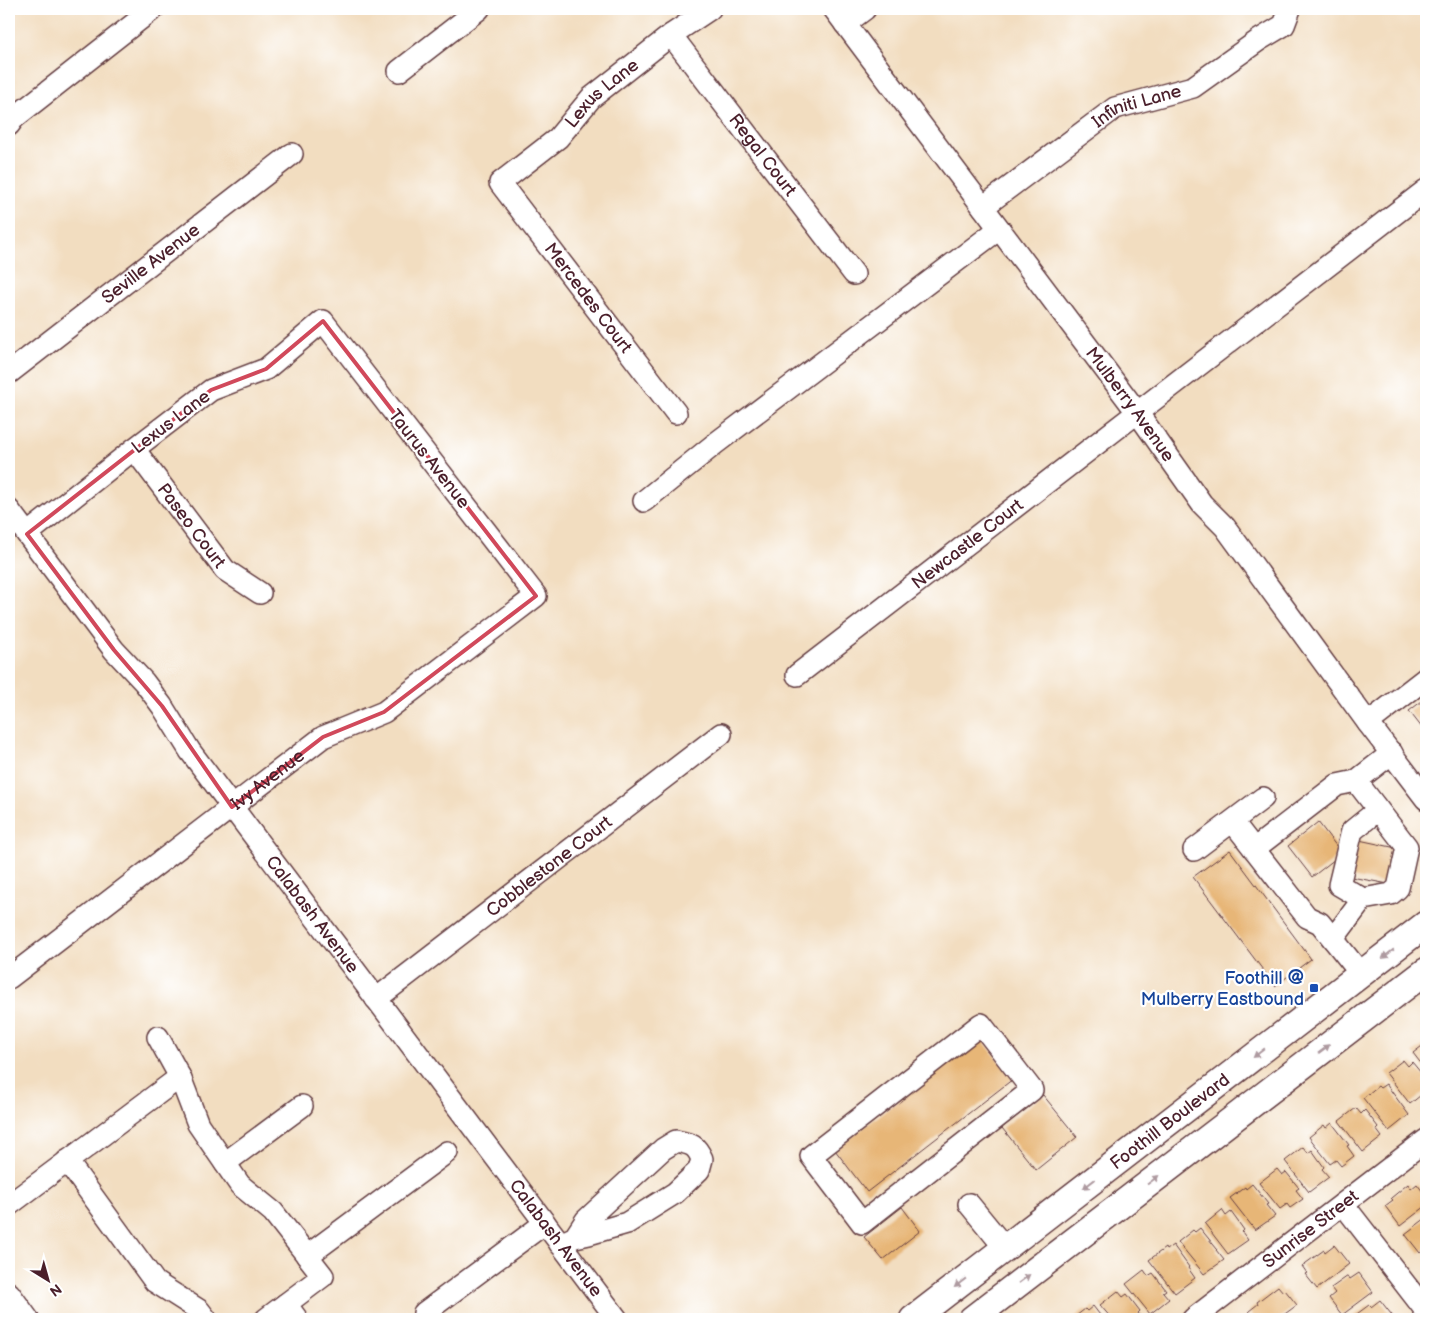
<svg xmlns="http://www.w3.org/2000/svg" width="1435" height="1328" font-family="'Balsamiq Sans',sans-serif">
<style>
.building{fill:#e7b677}
.lines{fill:none;stroke-linecap:round;stroke-linejoin:round}
.minor-casing{stroke:#633c41;stroke-width:24}
.major-casing{stroke:#633c41;stroke-width:29}
.minor{stroke:#fff;stroke-width:21}
.major{stroke:#fff;stroke-width:26}
.oneway{fill:#ae9aa0}
.marked{fill:none;stroke:#d1495b;stroke-width:4;stroke-linejoin:round}
.transit-dot{fill:#1a4fb4;stroke:#fff;stroke-width:2}
.labels{text-anchor:middle;dominant-baseline:central;stroke-width:4.5;stroke-linejoin:round;paint-order:stroke}
.street-label{font-size:18px;fill:#4a1f2b;stroke:#fff}
.transit-label{font-size:18px;fill:#164399;stroke:#fff;text-anchor:end}
</style>
<rect width="100%" height="100%" fill="#fff"/>
<filter id="ink" filterUnits="userSpaceOnUse"><feTurbulence type="fractalNoise" baseFrequency=".02" numOctaves="2"/><feDisplacementMap in="SourceGraphic" scale="10" xChannelSelector="R" yChannelSelector="G"/><feConvolveMatrix kernelMatrix="1 2 1 2 8 2 1 2 1" color-interpolation-filters="sRGB"/></filter>
<filter id="wash" filterUnits="userSpaceOnUse"><feTurbulence type="fractalNoise" baseFrequency=".0096" numOctaves="4" result="noise"/><feDisplacementMap in="SourceGraphic" scale="20" xChannelSelector="R" yChannelSelector="G"/><feGaussianBlur stdDeviation="1.12" result="paint"/><feColorMatrix in="noise" values="0 0 0 0 0 0 0 0 0 0 0 0 0 0 0 0 0 1.4 0 .05"/><feComposite in="paint" operator="in"/></filter>
<g filter="url(#wash)">
<rect width="100%" height="100%" fill="#f2ddc0"/>
<g id="blocks">
<path class="building" d="M 1426,698 L 1426,733 L 1409,711 Z
M 1318,822 L 1337,847 L 1335,859 L 1312,877 L 1288,846 Z
M 1359,840 L 1401,849 L 1394,885 L 1351,877 Z
M 1230,850 L 1311,959 L 1275,986 L 1193,877 Z
M 980,1037 L 1013,1079 L 867,1192 L 835,1150 Z
M 1426,1043 L 1426,1070 L 1413,1053 Z
M 1403,1060 L 1408,1066 L 1412,1062 L 1426,1079 L 1423,1081 L 1426,1085 L 1426,1091 L 1410,1104 L 1386,1073 Z
M 1386,1084 L 1409,1115 L 1389,1131 L 1363,1098 L 1378,1086 L 1380,1088 Z
M 1043,1095 L 1077,1137 L 1036,1170 L 1002,1128 Z
M 1356,1108 L 1361,1114 L 1365,1110 L 1378,1127 L 1376,1129 L 1382,1137 L 1363,1152 L 1339,1121 Z
M 1332,1123 L 1349,1145 L 1347,1146 L 1354,1156 L 1341,1166 L 1336,1160 L 1330,1164 L 1309,1137 L 1324,1125 L 1326,1128 Z
M 1303,1147 L 1308,1153 L 1312,1150 L 1324,1167 L 1322,1169 L 1329,1177 L 1309,1192 L 1285,1161 Z
M 1277,1169 L 1282,1175 L 1286,1172 L 1299,1188 L 1296,1190 L 1303,1199 L 1290,1208 L 1287,1204 L 1280,1209 L 1259,1183 Z
M 1252,1184 L 1268,1204 L 1266,1205 L 1275,1216 L 1255,1230 L 1230,1198 L 1245,1187 L 1246,1189 Z
M 1408,1184 L 1411,1189 L 1417,1184 L 1426,1196 L 1426,1206 L 1400,1226 L 1385,1206 L 1393,1200 L 1391,1198 Z
M 902,1207 L 920,1231 L 883,1260 L 864,1237 Z
M 1222,1210 L 1226,1216 L 1231,1212 L 1244,1230 L 1242,1232 L 1248,1240 L 1228,1254 L 1205,1224 Z
M 1426,1218 L 1426,1248 L 1420,1253 L 1405,1234 Z
M 1200,1228 L 1217,1249 L 1216,1250 L 1224,1260 L 1204,1274 L 1178,1242 L 1193,1230 L 1195,1232 Z
M 1173,1245 L 1189,1267 L 1188,1268 L 1195,1278 L 1175,1293 L 1149,1260 L 1165,1248 L 1166,1250 Z
M 1334,1245 L 1349,1264 L 1317,1289 L 1305,1274 L 1307,1273 L 1302,1266 L 1324,1250 L 1325,1252 Z
M 1144,1270 L 1148,1276 L 1153,1273 L 1166,1290 L 1163,1292 L 1169,1299 L 1150,1314 L 1126,1284 Z
M 1359,1273 L 1373,1292 L 1342,1315 L 1329,1298 L 1335,1293 L 1331,1288 L 1348,1276 L 1350,1279 Z
M 1278,1286 L 1283,1292 L 1285,1290 L 1297,1305 L 1278,1319 L 1255,1319 L 1249,1311 L 1258,1304 L 1257,1302 Z
M 1118,1291 L 1123,1297 L 1127,1294 L 1140,1311 L 1138,1313 L 1142,1319 L 1112,1319 L 1100,1305 Z
M 1380,1300 L 1395,1319 L 1350,1319 L 1369,1305 L 1371,1307 Z
M 1093,1306 L 1103,1319 L 1072,1319 L 1085,1309 L 1087,1311 Z"/>
</g>
</g>
<g filter="url(#ink)">
<use href="#blocks" fill-opacity="0" stroke="#633c41" stroke-width="1"/>
<g class="lines">
<g class="minor-casing">
<g id="minor">
<path id="s1" d="M 834,9 L 1137,412 L 1202,504 L 1225,527 L 1368,723 L 1426,799"/>
<path d="M 845,24 L 865,9"/>
<path id="s2" d="M 671,35 L 854,274"/>
<path d="M 399,71 L 479,9"/>
<path d="M 9,125 L 14,118 L 153,9"/>
<path id="s3" d="M 983,207 L 1115,108 L 1193,87 L 1259,40 L 1284,25 L 1290,9"/>
<path id="s4" d="M 9,373 L 292,154"/>
<path id="s5" d="M 676,413 L 500,183 L 558,138 L 591,98 L 671,35 L 710,9"/>
<path id="s6" d="M 134,449 L 225,570 L 260,593"/>
<path d="M 644,501 L 716,443 L 999,229"/>
<path id="s7" d="M 9,510 L 114,650 L 144,682 L 162,706 L 190,751 L 617,1319"/>
<path id="s8" d="M 797,675 L 1426,190"/>
<path d="M 1368,723 L 1426,678"/>
<path d="M 1233,822 L 1307,917 L 1320,923 L 1361,974"/>
<path d="M 1254,849 L 1337,785 L 1356,781"/>
<path d="M 1194,850 L 1263,798"/>
<path d="M 1363,899 L 1339,885 L 1352,831 L 1378,810"/>
<path d="M 1333,939 L 1363,899 L 1391,894 L 1398,888 L 1407,847 L 1356,781 L 1392,753"/>
<path id="s9" d="M 9,978 L 323,737 L 384,712 L 536,596 L 323,321 L 266,369 L 211,390 L 134,449 L 27,534"/>
<path id="s10" d="M 376,999 L 721,734"/>
<path d="M 981,1024 L 1032,1090 L 862,1223 L 811,1156 Z"/>
<path d="M 158,1037 L 180,1077 L 198,1124 L 240,1185 L 273,1212 L 323,1276 L 266,1319"/>
<path d="M 67,1161 L 155,1282 L 199,1310 L 206,1319"/>
<path d="M 225,1163 L 302,1106"/>
<path d="M 969,1204 L 1005,1248"/>
<path d="M 1343,1204 L 1426,1311"/>
<path d="M 9,1205 L 180,1077"/>
<path d="M 560,1244 L 575,1237 L 589,1234 L 627,1223 L 675,1193 L 699,1170 L 702,1159 C 696,1145 692,1144 676,1141 L 663,1149 L 586,1220 L 575,1237"/>
<path d="M 307,1256 L 447,1152"/>
<path d="M 9,1293 L 28,1319"/>
<path d="M 286,1304 L 297,1319"/>
<path d="M 424,1313 L 545,1223"/>
<path id="s11" d="M 1193,1319 L 1426,1140"/>
</g>
</g>
<g class="major-casing">
<g id="major">
<path id="s12" d="M 913,1319 L 1426,924"/>
<path d="M 972,1319 L 1426,971"/>
</g>
</g>
<use href="#minor" class="minor"/>
<use href="#major" class="major"/>
</g>
<defs><path id="oneway-solid" d="M-6-.8H1V-3.2L6.5 0L1 3.2V.8H-6Z" transform="scale(1.25)"/></defs>
<g class="oneway">
<use href="#oneway-solid" transform="translate(1388 954) rotate(142)"/>
<use href="#oneway-solid" transform="translate(1324 1049) rotate(-37)"/>
<use href="#oneway-solid" transform="translate(1259 1053) rotate(142)"/>
<use href="#oneway-solid" transform="translate(1153 1180) rotate(-37)"/>
<use href="#oneway-solid" transform="translate(1089 1184) rotate(142)"/>
<use href="#oneway-solid" transform="translate(1024 1279) rotate(-37)"/>
<use href="#oneway-solid" transform="translate(960 1283) rotate(142)"/>
</g>
</g>
<path class="marked" d="M 323,321 L 536,596 L 384,712 L 323,737 L 232,807 L 162,706 L 114,650 L 27,534 L 211,390 L 266,369 Z"/>
<rect class="transit-dot" x="1309" y="983" width="10" height="10" rx="2.5"/>
<g class="labels">
<g class="street-label">
<text stroke="none"><textPath href="#s5" startOffset="426">Lexus Lane</textPath></text>
<text stroke="none"><textPath href="#s3" startOffset="186">Infiniti Lane</textPath></text>
<text stroke="none"><textPath href="#s2" startOffset="151">Regal Court</textPath></text>
<text stroke="none"><textPath href="#s4" startOffset="179">Seville Avenue</textPath></text>
<text transform="translate(588 298) rotate(53)">Mercedes Court</text>
<text stroke="none"><textPath href="#s1" startOffset="494">Mulberry Avenue</textPath></text>
<text transform="translate(171 422) rotate(-37)">Lexus Lane</text>
<text transform="translate(429 459) rotate(52)">Taurus Avenue</text>
<text stroke="none"><textPath href="#s6" startOffset="96">Paseo Court</textPath></text>
<text stroke="none"><textPath href="#s8" startOffset="215">Newcastle Court</textPath></text>
<text stroke="none"><textPath href="#s9" startOffset="326">Ivy Avenue</textPath></text>
<text stroke="none"><textPath href="#s10" startOffset="218">Cobblestone Court</textPath></text>
<text stroke="none"><textPath href="#s7" startOffset="506">Calabash Avenue</textPath></text>
<text stroke="none"><textPath href="#s12" startOffset="324">Foothill Boulevard</textPath></text>
<text stroke="none"><textPath href="#s11" startOffset="148">Sunrise Street</textPath></text>
<text stroke="none"><textPath href="#s7" startOffset="911">Calabash Avenue</textPath></text>
</g>
<g class="transit-label">
<text x="1304" y="978">Foothill @<tspan x="1304" dy="21">Mulberry Eastbound</tspan></text>
</g>
</g>
<rect width="1435" height="1328" fill="none" stroke="#fff" stroke-width="30"/>
<g transform="translate(48 1280) rotate(143)" stroke="#ffffff" stroke-width="4" paint-order="stroke">
<path d="M0-4L9 19L0 12L-9 19Z" fill="#4a1f2b"/>
<text y="-8" font-size="14" font-weight="bold" text-anchor="middle" fill="#4a1f2b">N</text>
</g>
</svg>
